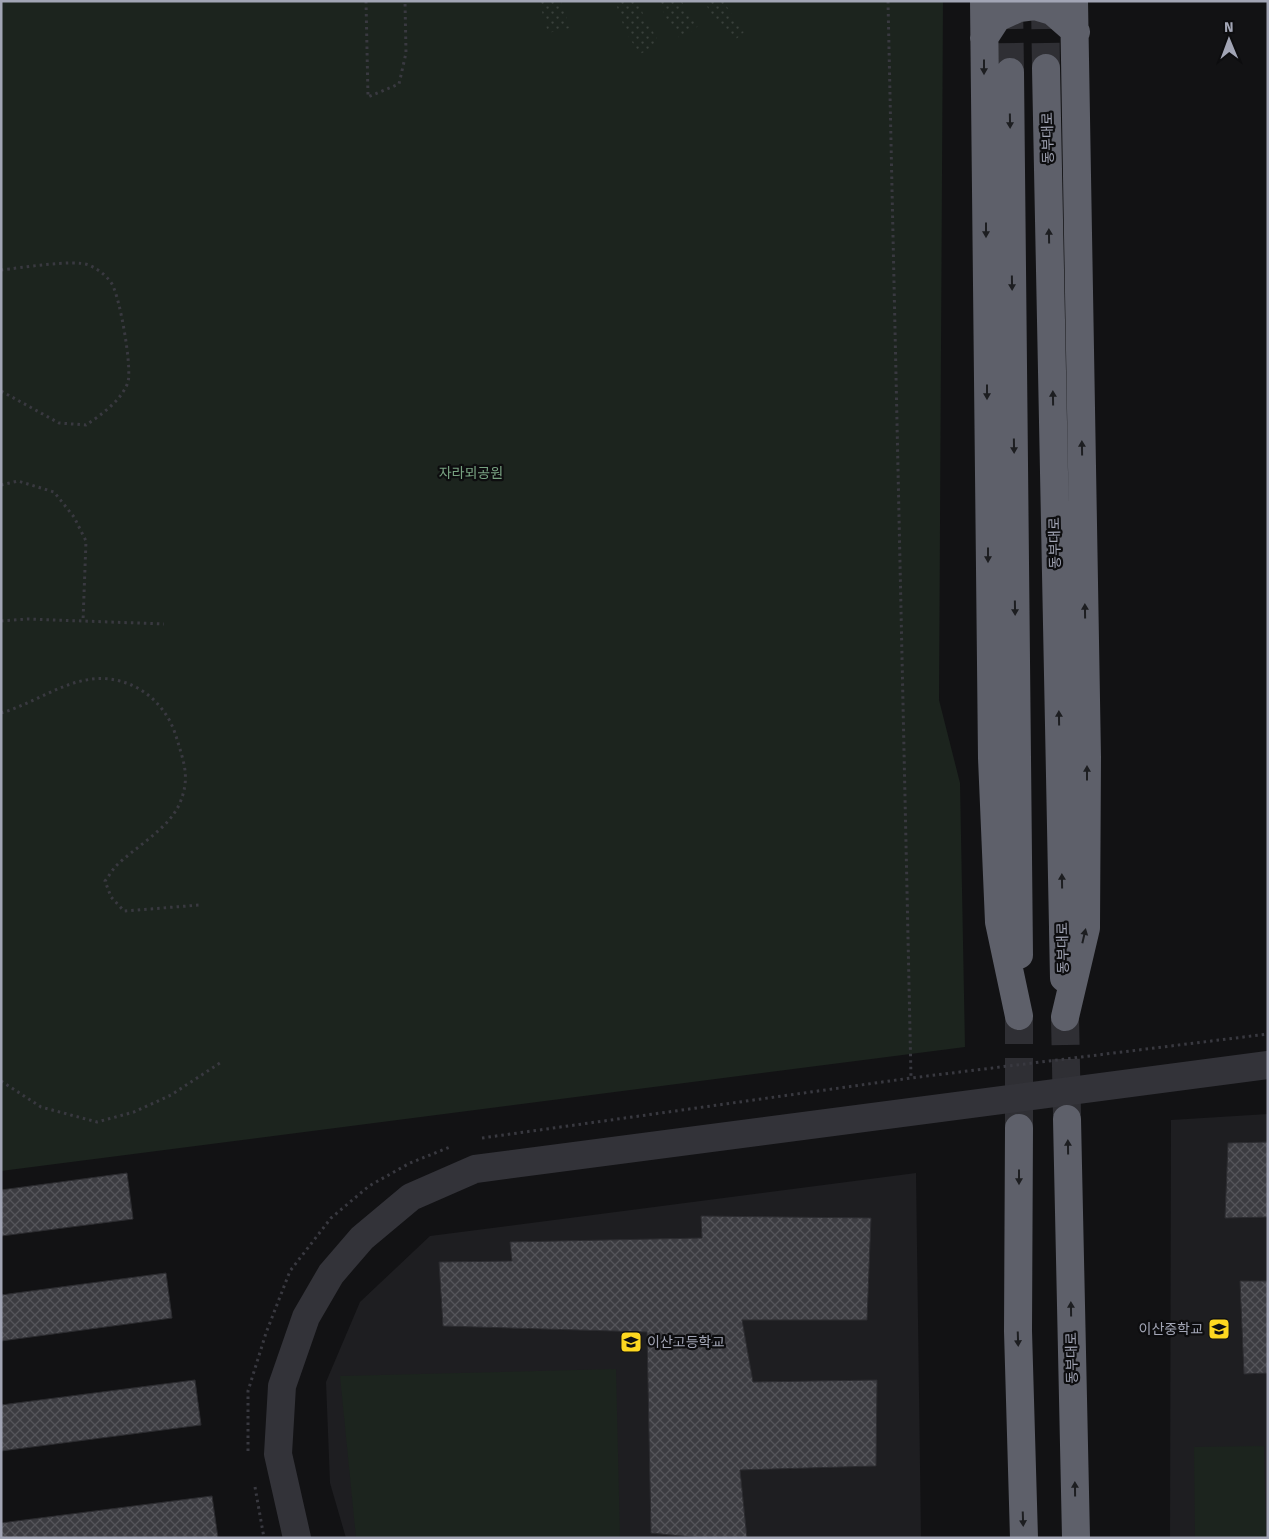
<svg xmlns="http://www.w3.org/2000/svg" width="1269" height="1539" font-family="'Fira Sans','Noto Sans KR',sans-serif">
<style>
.built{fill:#1e1e21}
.green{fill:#1c241e}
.garden{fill:url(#garden-dots)}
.building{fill:url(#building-cross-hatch);stroke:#2c2c30}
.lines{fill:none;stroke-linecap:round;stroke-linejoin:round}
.highway-tunnel{stroke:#2f2f34;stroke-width:28;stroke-dasharray:28 14;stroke-linecap:butt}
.path{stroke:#393940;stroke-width:3;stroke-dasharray:2.5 4;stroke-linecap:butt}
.minor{stroke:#333339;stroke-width:28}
.highway{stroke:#5e606a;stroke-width:28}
.oneway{fill:#1d1e21}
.labels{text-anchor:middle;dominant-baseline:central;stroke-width:4.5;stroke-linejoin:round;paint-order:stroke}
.street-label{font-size:14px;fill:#a2a5b5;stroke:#0d0d0f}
.park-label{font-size:14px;fill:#78a281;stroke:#0d0d0f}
.poi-label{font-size:14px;fill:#a2a5b5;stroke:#0d0d0f;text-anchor:end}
</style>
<defs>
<pattern id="garden-dots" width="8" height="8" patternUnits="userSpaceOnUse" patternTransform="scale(1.25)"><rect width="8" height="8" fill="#1c241e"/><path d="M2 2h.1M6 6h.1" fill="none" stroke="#3a413c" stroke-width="1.8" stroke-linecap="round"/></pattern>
<pattern id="building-cross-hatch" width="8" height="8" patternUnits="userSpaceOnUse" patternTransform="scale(1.25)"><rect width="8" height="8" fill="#3c3c41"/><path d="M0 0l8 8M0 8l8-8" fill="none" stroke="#55555a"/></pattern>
</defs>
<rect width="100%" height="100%" fill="#121214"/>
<path class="built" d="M 1268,1114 L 1268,1538 L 1170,1538 L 1171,1120 Z
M 916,1173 L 921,1538 L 346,1538 L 330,1483 L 326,1382 L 360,1302 L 430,1236 Z"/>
<path class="green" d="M 1,1 L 943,1 L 939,700 L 960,783 L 965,1047 L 1,1171 Z
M 616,1369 L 620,1538 L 356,1538 L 340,1376 Z
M 1264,1446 L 1266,1538 L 1195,1538 L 1194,1447 Z"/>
<path class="garden" d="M 539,1 L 561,1 L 570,28 L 548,33 Z
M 615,1 L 639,1 L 643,14 L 660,44 L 640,54 L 626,33 Z
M 659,1 L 682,1 L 685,10 L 698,26 L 681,40 L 669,25 Z
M 704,1 L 723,1 L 744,32 L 734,41 L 713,17 Z"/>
<path class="building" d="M 1268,1142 L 1268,1217 L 1225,1218 L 1228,1143 Z
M 127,1173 L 133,1219 L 1,1236 L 1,1190 Z
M 701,1216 L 871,1218 L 867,1320 L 742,1320 L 753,1382 L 877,1380 L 876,1466 L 740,1470 L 747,1538 L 703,1538 L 651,1533 L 647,1332 L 443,1326 L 439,1262 L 512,1261 L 510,1242 L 702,1238 Z
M 166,1273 L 172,1318 L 1,1341 L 1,1295 Z
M 1240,1281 L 1268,1281 L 1268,1373 L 1244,1374 Z
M 195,1380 L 201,1425 L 1,1451 L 1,1405 Z
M 212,1496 L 218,1538 L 1,1538 L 1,1523 Z"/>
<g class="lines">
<path class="highway-tunnel" d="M 1009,1 L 1010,72
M 1045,1 L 1046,68
M 1065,1017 L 1067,1115
M 1019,1128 L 1019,1016"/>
<path class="path" d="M 366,1 L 368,97 L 399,84 L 406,53 L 405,1
M 888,1 L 911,1078
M 1,270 C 20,268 73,259 89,265 C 99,270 106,275 112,284 C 120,298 132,366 128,382 C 122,400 101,415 86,425 L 59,423 L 1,391
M 1,485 L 18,481 L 54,492 L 74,517 L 86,541 L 83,621
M 1,621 L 28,619 L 164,624
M 1,713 C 29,705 58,685 86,680 C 126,672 164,697 176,736 C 184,763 191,778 179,805 C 168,829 134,848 116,866 C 112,870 109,876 105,881 L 111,897 L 124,911 L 200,905
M 1,1081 L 41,1107 L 97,1122 L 134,1112 L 171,1095 L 223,1061
M 482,1138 L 911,1078 L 1268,1034
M 248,1451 L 248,1391 L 266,1333 L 290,1271 L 331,1218 L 369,1186 L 410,1163 L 450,1147
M 255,1487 L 264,1538"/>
<path class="minor" d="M 297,1538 L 278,1454 L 282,1386 L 306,1317 L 331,1274 L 362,1238 L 411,1197 L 475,1169 L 1268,1065"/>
<path class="highway" d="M 984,1 L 992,758 L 999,922 L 1019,1016
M 984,38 L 997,18 L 1019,8 L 1035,6 L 1052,11 L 1076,32
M 1046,68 L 1064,978
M 1010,72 L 1019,955
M 1065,1017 L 1086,928 L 1087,757 L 1074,1
M 1067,1119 L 1076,1538
M 1019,1128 L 1018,1331 L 1024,1538"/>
</g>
<defs><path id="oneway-solid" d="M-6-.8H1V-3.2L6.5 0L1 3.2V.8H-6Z" transform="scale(1.25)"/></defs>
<g class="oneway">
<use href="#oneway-solid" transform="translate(984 67) rotate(90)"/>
<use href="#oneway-solid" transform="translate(1010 121) rotate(89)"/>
<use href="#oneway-solid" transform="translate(986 230) rotate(90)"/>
<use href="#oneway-solid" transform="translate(1049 236) rotate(-91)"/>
<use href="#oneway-solid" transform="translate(1012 283) rotate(89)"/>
<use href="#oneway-solid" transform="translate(987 392) rotate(90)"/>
<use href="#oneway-solid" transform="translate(1053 398) rotate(-91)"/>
<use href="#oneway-solid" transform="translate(1014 446) rotate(89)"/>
<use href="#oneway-solid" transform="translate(1082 448) rotate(-91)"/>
<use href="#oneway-solid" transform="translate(988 555) rotate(90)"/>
<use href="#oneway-solid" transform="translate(1015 608) rotate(89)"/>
<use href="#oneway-solid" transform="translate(1085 611) rotate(-91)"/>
<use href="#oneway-solid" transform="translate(1059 718) rotate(-91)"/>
<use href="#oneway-solid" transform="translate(1087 773) rotate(-90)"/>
<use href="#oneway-solid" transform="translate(1062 881) rotate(-91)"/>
<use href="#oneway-solid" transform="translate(1084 936) rotate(-77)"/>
<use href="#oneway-solid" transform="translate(1068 1147) rotate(-91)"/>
<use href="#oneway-solid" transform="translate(1019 1177) rotate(90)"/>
<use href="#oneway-solid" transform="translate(1071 1309) rotate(-91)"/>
<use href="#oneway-solid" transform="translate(1018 1339) rotate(88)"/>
<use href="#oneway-solid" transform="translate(1075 1489) rotate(-91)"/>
<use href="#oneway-solid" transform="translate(1023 1519) rotate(88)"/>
</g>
<defs>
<g id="school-square" transform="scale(1.125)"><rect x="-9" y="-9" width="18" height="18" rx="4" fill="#fed820" stroke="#0d0d0f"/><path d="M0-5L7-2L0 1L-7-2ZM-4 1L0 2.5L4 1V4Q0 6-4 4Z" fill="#111"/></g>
</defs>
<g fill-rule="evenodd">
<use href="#school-square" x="1219" y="1329"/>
<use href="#school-square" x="631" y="1342"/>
</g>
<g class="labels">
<g class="street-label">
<text transform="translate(1048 138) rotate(-91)">동부대로</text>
<text transform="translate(1055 543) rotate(-91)">동부대로</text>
<text transform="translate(1063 948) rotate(-91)">동부대로</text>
<text transform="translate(1072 1358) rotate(-91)">동부대로</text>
</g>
<g class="park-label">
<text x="471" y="473">자라뫼공원</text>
</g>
<g class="poi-label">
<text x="1203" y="1329">이산중학교</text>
<text x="647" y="1342" text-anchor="start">이산고등학교</text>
</g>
</g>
<rect width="1269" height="1539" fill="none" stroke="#a2a5b5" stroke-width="5"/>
<g transform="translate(1229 40) rotate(359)" stroke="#0d0d0f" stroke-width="4" paint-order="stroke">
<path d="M0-4L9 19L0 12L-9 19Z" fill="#a2a5b5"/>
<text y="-8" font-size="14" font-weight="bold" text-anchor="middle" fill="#a2a5b5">N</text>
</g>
</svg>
